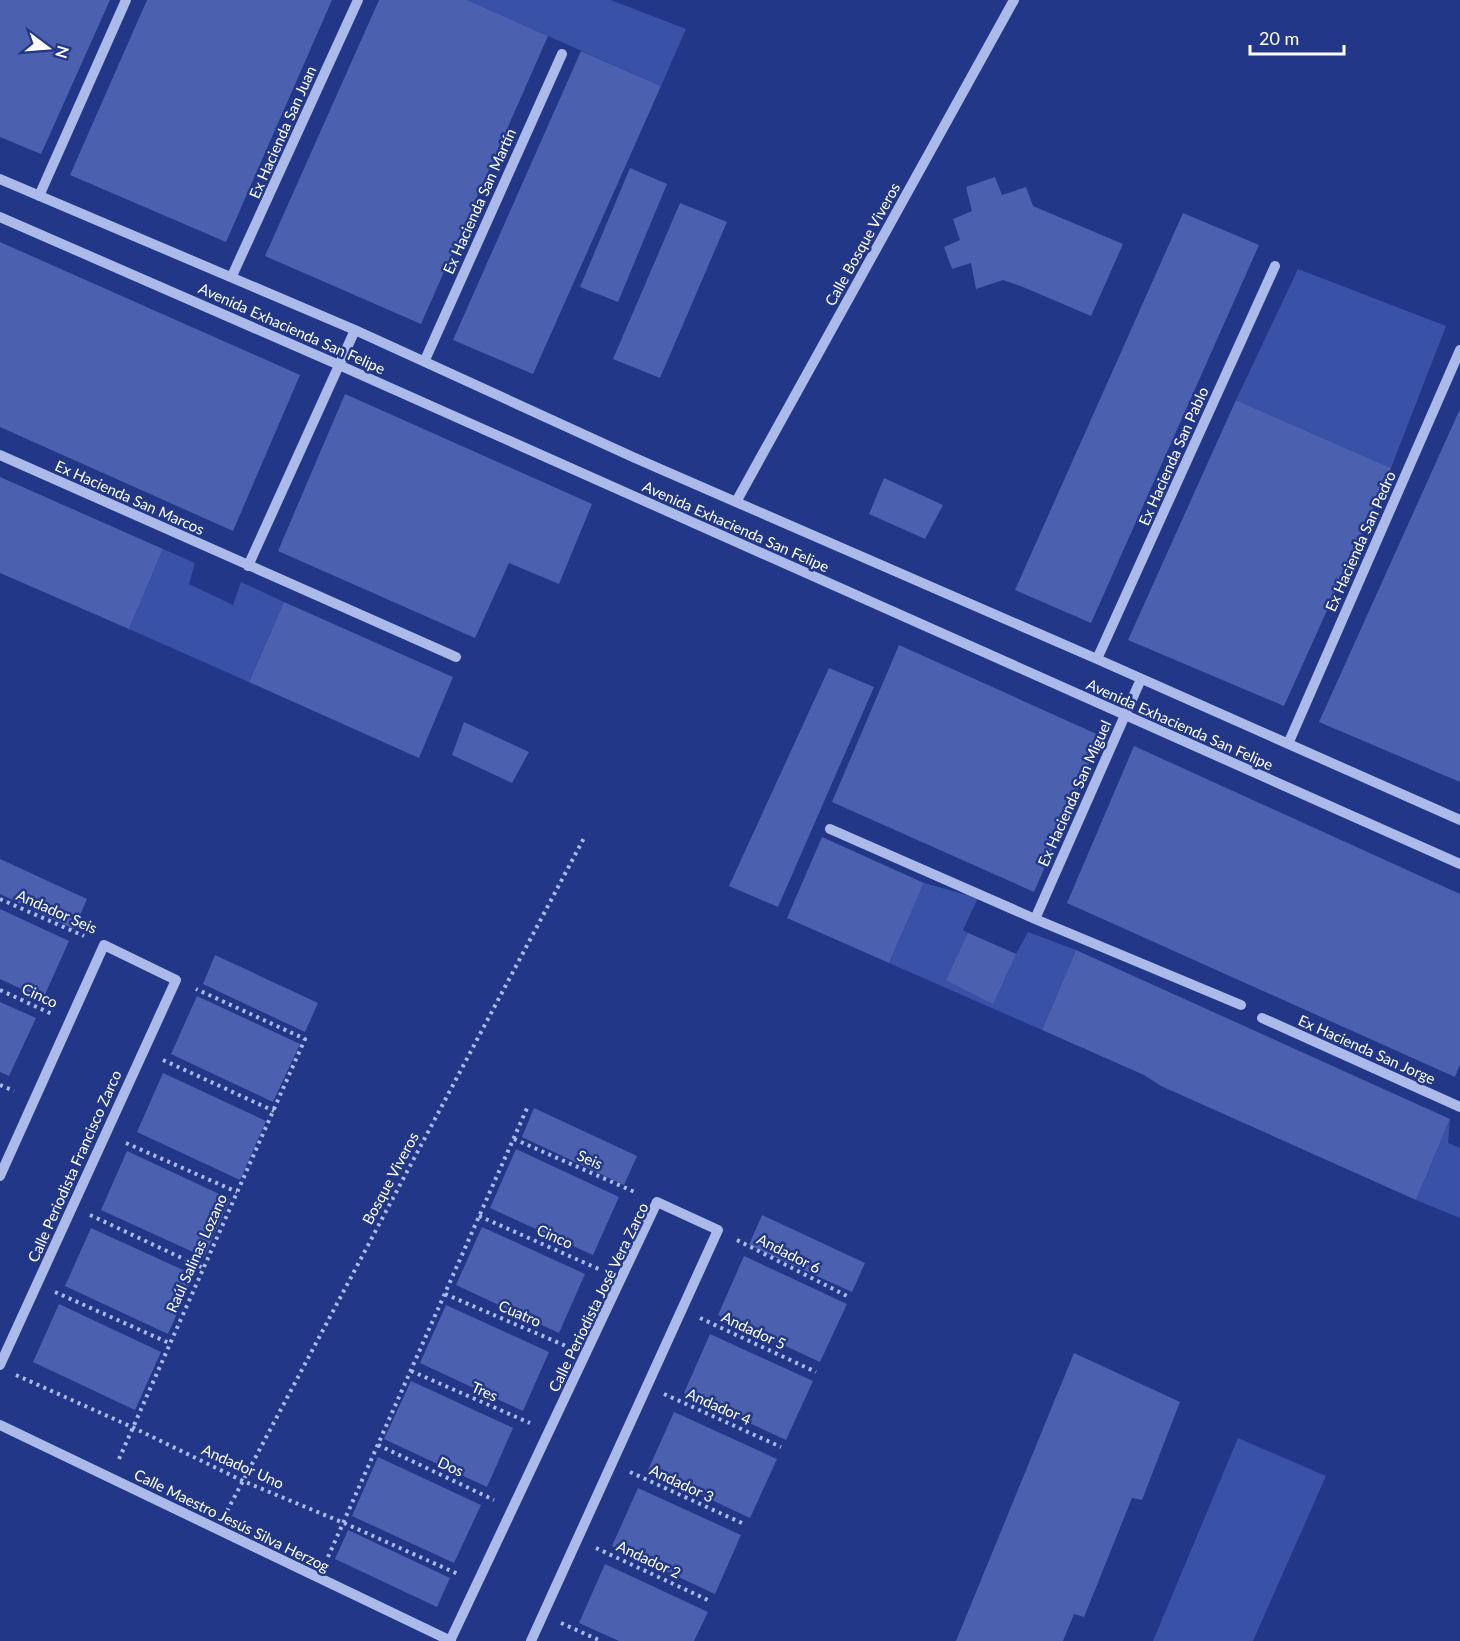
<svg xmlns="http://www.w3.org/2000/svg" width="1460" height="1641" font-family="Lato,sans-serif">
<style>
.green{fill:#3951a6}
.building{fill:#4b61af}
.lines{fill:none;stroke-linecap:round;stroke-linejoin:round}
.path{stroke:#acbaea;stroke-width:4;stroke-dasharray:3 4.5;stroke-linecap:butt}
.minor{stroke:#acbaea;stroke-width:10}
.labels{text-anchor:middle;dominant-baseline:central;stroke-width:5;stroke-linejoin:round;paint-order:stroke}
.street-label{font-size:15px;fill:#fff;stroke:#223787}
</style>
<rect width="100%" height="100%" fill="#223787"/>
<path class="green" d="M 467,0 L 611,0 L 686,29 L 661,86 Z
M 1298,269 L 1446,326 L 1391,468 L 1236,400 Z
M 163,549 L 195,563 L 189,584 L 233,605 L 241,582 L 284,602 L 249,682 L 129,629 Z
M 924,883 L 978,898 L 963,930 L 968,933 L 1016,954 L 1028,932 L 1076,950 L 1042,1030 L 889,963 Z
M 1450,1119 L 1448,1143 L 1460,1148 L 1460,1218 L 1416,1200 Z
M 1238,1438 L 1326,1476 L 1253,1641 L 1153,1641 Z"/>
<path class="building" d="M 0,0 L 110,0 L 41,154 L 0,137 Z
M 147,0 L 332,0 L 226,242 L 70,175 Z
M 379,0 L 467,0 L 548,36 L 421,324 L 265,256 Z
M 581,51 L 661,86 L 533,374 L 453,340 Z
M 630,168 L 667,184 L 618,302 L 580,287 Z
M 995,177 L 1002,195 L 1026,187 L 1033,206 L 1123,244 L 1091,316 L 1023,287 L 1003,280 L 976,289 L 971,263 L 952,269 L 944,247 L 960,240 L 953,219 L 972,211 L 966,187 Z
M 680,203 L 727,222 L 660,378 L 613,359 Z
M 1183,213 L 1259,245 L 1091,623 L 1015,590 Z
M 0,242 L 300,375 L 233,531 L 0,427 Z
M 345,394 L 592,504 L 559,584 L 509,563 L 475,638 L 278,551 Z
M 1236,400 L 1391,468 L 1284,706 L 1128,640 Z
M 1460,409 L 1460,782 L 1319,722 Z
M 0,477 L 163,549 L 129,629 L 0,573 Z
M 884,478 L 943,505 L 925,539 L 869,514 Z
M 284,602 L 453,677 L 419,758 L 249,682 Z
M 899,645 L 1101,736 L 1034,892 L 832,802 Z
M 829,668 L 874,687 L 778,907 L 729,886 Z
M 464,722 L 529,752 L 512,783 L 452,755 Z
M 1134,746 L 1460,894 L 1460,1064 L 1455,1077 L 1067,903 Z
M 822,837 L 924,883 L 889,963 L 787,918 Z
M 0,859 L 87,899 L 74,929 L 0,894 Z
M 0,909 L 69,941 L 43,999 L 0,979 Z
M 968,933 L 1016,954 L 993,1004 L 946,980 Z
M 1076,950 L 1450,1119 L 1416,1200 L 1161,1086 L 1144,1075 L 1042,1030 Z
M 215,955 L 318,1003 L 305,1032 L 203,984 Z
M 197,996 L 300,1044 L 273,1102 L 171,1054 Z
M 0,1002 L 36,1018 L 9,1076 L 0,1072 Z
M 163,1073 L 266,1121 L 240,1180 L 137,1132 Z
M 534,1108 L 637,1156 L 624,1185 L 522,1137 Z
M 516,1149 L 619,1197 L 593,1255 L 490,1208 Z
M 127,1151 L 230,1199 L 204,1257 L 101,1210 Z
M 762,1215 L 865,1263 L 852,1292 L 749,1245 Z
M 482,1227 L 585,1274 L 559,1333 L 456,1285 Z
M 91,1228 L 194,1275 L 168,1334 L 65,1286 Z
M 744,1256 L 847,1304 L 820,1362 L 718,1315 Z
M 59,1304 L 161,1352 L 135,1410 L 33,1362 Z
M 446,1305 L 549,1352 L 523,1411 L 420,1363 Z
M 710,1334 L 813,1381 L 786,1440 L 684,1393 Z
M 1074,1353 L 1180,1402 L 1142,1500 L 1132,1498 L 1084,1617 L 1074,1614 L 1063,1641 L 956,1641 Z
M 411,1381 L 513,1428 L 487,1487 L 384,1439 Z
M 674,1412 L 777,1459 L 750,1518 L 648,1470 Z
M 378,1457 L 481,1505 L 454,1563 L 352,1516 Z
M 638,1488 L 741,1535 L 715,1594 L 612,1546 Z
M 348,1530 L 450,1578 L 437,1607 L 335,1559 Z
M 605,1564 L 708,1612 L 694,1641 L 619,1641 L 579,1623 Z"/>
<g class="lines">
<path class="path" d="M 0,899 L 84,936
M 0,990 L 52,1014
M 163,1060 L 274,1111
M 0,1085 L 14,1091
M 514,1139 L 637,1193
M 126,1143 L 237,1192
M 90,1215 L 203,1268
M 479,1216 L 601,1270
M 737,1240 L 849,1297
M 55,1292 L 169,1343
M 445,1294 L 566,1346
M 700,1318 L 816,1372
M 411,1371 L 530,1423
M 16,1375 L 132,1427 L 243,1481 L 344,1523 L 458,1574
M 664,1394 L 781,1447
M 378,1445 L 494,1500
M 119,1459 L 305,1039 L 196,989
M 630,1472 L 744,1524
M 227,1511 L 584,838
M 596,1548 L 710,1601
M 328,1557 L 528,1106
M 561,1623 L 601,1641"/>
<path class="minor" d="M 0,179 L 355,330 L 635,458 L 1097,659 L 1460,820
M 39,196 L 126,0
M 0,217 L 339,365 L 1460,864
M 232,276 L 358,0
M 425,360 L 562,54
M 0,455 L 456,657
M 736,502 L 1014,0
M 248,566 L 355,330
M 1097,659 L 1275,266
M 1288,744 L 1460,350
M 830,829 L 1035,919 L 1241,1005
M 1035,919 L 1141,679
M 1262,1018 L 1460,1107
M 0,1176 L 104,945 L 176,980 L 0,1365
M 0,1425 L 451,1641
M 450,1641 L 657,1202 L 718,1230 L 531,1641"/>
</g>
<g class="labels">
<g class="street-label">
<text transform="translate(282 132) rotate(-66)">Ex Hacienda San Juan</text>
<text transform="translate(479 201) rotate(-66)">Ex Hacienda San Martín</text>
<text transform="translate(862 244) rotate(-61)">Calle Bosque Viveros</text>
<text transform="translate(292 328) rotate(24)">Avenida Exhacienda San Felipe</text>
<text transform="translate(1173 456) rotate(-66)">Ex Hacienda San Pablo</text>
<text transform="translate(130 497) rotate(24)">Ex Hacienda San Marcos</text>
<text transform="translate(736 526) rotate(24)">Avenida Exhacienda San Felipe</text>
<text transform="translate(1360 541) rotate(-66)">Ex Hacienda San Pedro</text>
<text transform="translate(1180 724) rotate(24)">Avenida Exhacienda San Felipe</text>
<text transform="translate(1074 793) rotate(-66)">Ex Hacienda San Miguel</text>
<text transform="translate(57 911) rotate(24)">Andador Seis</text>
<text transform="translate(40 995) rotate(25)">Cinco</text>
<text transform="translate(1367 1049) rotate(24)">Ex Hacienda San Jorge</text>
<text transform="translate(590 1159) rotate(24)">Seis</text>
<text transform="translate(74 1166) rotate(-66)">Calle Periodista Francisco Zarco</text>
<text transform="translate(390 1178) rotate(-62)">Bosque Viveros</text>
<text transform="translate(555 1236) rotate(24)">Cinco</text>
<text transform="translate(196 1253) rotate(-66)">Raúl Salinas Lozano</text>
<text transform="translate(789 1253) rotate(27)">Andador 6</text>
<text transform="translate(598 1297) rotate(-64)">Calle Periodista José Vera Zarco</text>
<text transform="translate(520 1313) rotate(24)">Cuatro</text>
<text transform="translate(754 1330) rotate(25)">Andador 5</text>
<text transform="translate(485 1391) rotate(24)">Tres</text>
<text transform="translate(719 1406) rotate(24)">Andador 4</text>
<text transform="translate(243 1466) rotate(24)">Andador Uno</text>
<text transform="translate(451 1466) rotate(25)">Dos</text>
<text transform="translate(682 1483) rotate(25)">Andador 3</text>
<text transform="translate(232 1520) rotate(26)">Calle Maestro Jesús Silva Herzog</text>
<text transform="translate(649 1559) rotate(25)">Andador 2</text>
</g>
</g>
<g transform="translate(48 48) rotate(106)" stroke="#223787" stroke-width="4.5" paint-order="stroke">
<path d="M0-4.5L10 22L0 15L-10 22Z" fill="#ffffff"/>
<text y="-9" font-size="16" font-weight="bold" text-anchor="middle" fill="#ffffff">N</text>
</g>
<path d="M1250 45v9h94v-9" fill="none" stroke="#ffffff" stroke-width="3"/>
<text x="1259" y="45" font-size="18" fill="#ffffff" stroke="#223787" stroke-width="4.5" paint-order="stroke">20 m</text>
</svg>
